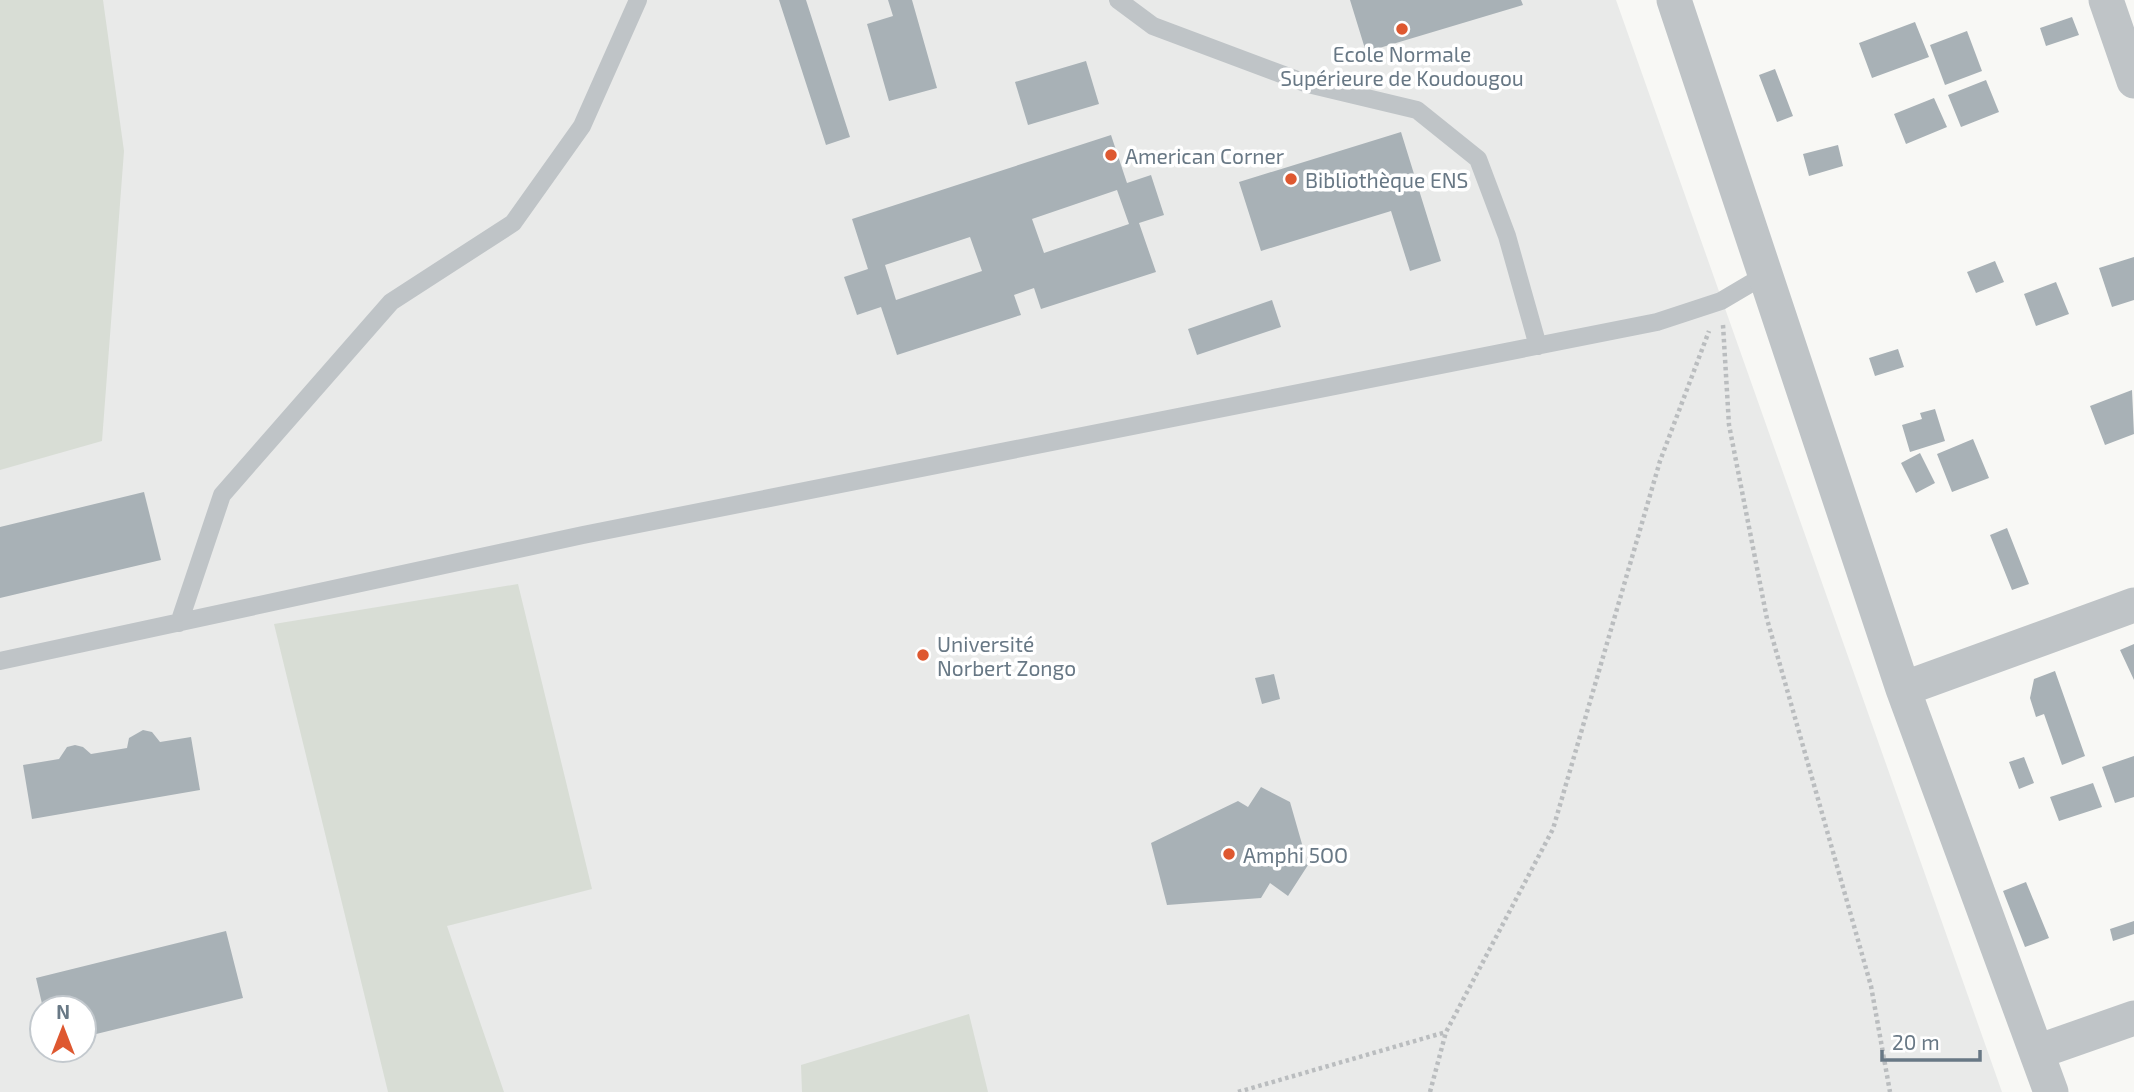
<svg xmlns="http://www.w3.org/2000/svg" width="2134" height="1092" font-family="'Exo 2',sans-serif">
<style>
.built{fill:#e9eae9;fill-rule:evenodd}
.green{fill:#d8ddd5}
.building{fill:#a8b1b6;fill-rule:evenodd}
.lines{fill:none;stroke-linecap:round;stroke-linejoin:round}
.path{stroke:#babdbf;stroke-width:4.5;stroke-dasharray:3.5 3.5;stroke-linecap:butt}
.service{stroke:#bfc4c7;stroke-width:18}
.minor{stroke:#bfc4c7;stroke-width:35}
.poi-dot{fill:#de5830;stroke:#fff;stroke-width:2.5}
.labels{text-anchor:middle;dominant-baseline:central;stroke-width:7;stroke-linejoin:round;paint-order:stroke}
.poi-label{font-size:21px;fill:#687885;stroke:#fff;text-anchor:start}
</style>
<rect width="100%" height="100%" fill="#f8f8f5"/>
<path class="built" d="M 0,0 L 1616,0 L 2002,1092 L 0,1092 ZM 42,1008 L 84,1008 L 84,1050 L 42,1050 Z"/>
<path class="green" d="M 0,0 L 103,0 L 124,151 L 102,441 L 0,470 Z
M 518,584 L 592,889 L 447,926 L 504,1092 L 388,1092 L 274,624 Z
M 969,1014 L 988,1092 L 802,1092 L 801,1065 Z"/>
<path class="building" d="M 779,0 L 806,0 L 850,137 L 826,145 Z
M 888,0 L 912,0 L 937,88 L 889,101 L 867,24 L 893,16 Z
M 1350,0 L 1521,0 L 1523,5 L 1366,52 Z
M 2072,17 L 2079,35 L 2046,46 L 2040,28 Z
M 1915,22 L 1929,57 L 1872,78 L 1859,43 Z
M 1967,31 L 1982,71 L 1945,85 L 1930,45 Z
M 1086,61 L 1099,104 L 1028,125 L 1015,82 Z
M 1775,69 L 1793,116 L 1777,122 L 1759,75 Z
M 1986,80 L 1999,112 L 1961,127 L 1948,95 Z
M 1934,98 L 1947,127 L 1906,144 L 1894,114 Z
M 1401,132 L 1441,261 L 1410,271 L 1391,211 L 1261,251 L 1239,182 Z
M 1111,135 L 1127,183 L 1151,175 L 1164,215 L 1139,223 L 1156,272 L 1041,309 L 1034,288 L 1014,295 L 1021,315 L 897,355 L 881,307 L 857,315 L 844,277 L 868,269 L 852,219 ZM 1117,190 L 1129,224 L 1044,253 L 1032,219 ZM 970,237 L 982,271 L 896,300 L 885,265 Z
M 1838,145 L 1843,166 L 1809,176 L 1803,154 Z
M 2134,257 L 2134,300 L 2112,307 L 2099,268 Z
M 1995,261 L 2004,282 L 1976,293 L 1967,272 Z
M 2056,282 L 2069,314 L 2036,326 L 2024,294 Z
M 1272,300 L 1281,327 L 1197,355 L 1188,329 Z
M 1898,349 L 1904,367 L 1875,376 L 1869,358 Z
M 2132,390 L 2134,434 L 2105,445 L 2090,406 Z
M 1935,409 L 1945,441 L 1910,452 L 1902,425 L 1922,419 L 1920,413 Z
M 1973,439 L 1989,478 L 1952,492 L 1937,454 Z
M 1920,453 L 1935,483 L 1916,493 L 1901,463 Z
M 144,492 L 161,560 L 0,598 L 0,527 Z
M 2007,528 L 2029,584 L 2012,590 L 1990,535 Z
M 2134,644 L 2134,680 L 2120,650 Z
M 2055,671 L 2085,756 L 2062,765 L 2044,714 L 2036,717 L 2030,698 L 2034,679 Z
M 1274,674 L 1280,699 L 1262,704 L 1255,678 Z
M 143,730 L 152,732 L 160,742 L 191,737 L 200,790 L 32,819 L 23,765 L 59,759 L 67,747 L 75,745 L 83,747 L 91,754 L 127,748 L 129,738 Z
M 2134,756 L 2134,797 L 2115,803 L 2102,767 Z
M 2024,757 L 2034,783 L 2019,789 L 2009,762 Z
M 2093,783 L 2102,807 L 2059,821 L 2050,797 Z
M 1261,787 L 1290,802 L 1308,865 L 1288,896 L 1270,883 L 1261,898 L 1167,905 L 1151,843 L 1238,801 L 1248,807 Z
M 2026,882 L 2049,938 L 2025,947 L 2003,891 Z
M 2134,921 L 2134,934 L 2113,941 L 2110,929 Z
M 226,931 L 243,998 L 84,1037 L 84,1008 L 43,1008 L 36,978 Z"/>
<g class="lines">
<path class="path" d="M 1723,325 L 1729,425 L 1767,619 L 1871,986 L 1890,1092
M 1238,1092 L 1446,1032
M 1430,1092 L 1446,1032 L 1553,829 L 1660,461 L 1709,331"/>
<path class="service" d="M 1118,0 L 1153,26 L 1308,84 L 1417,110 L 1478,159 L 1507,236 L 1538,346
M 179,623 L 222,495 L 391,302 L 513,223 L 582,126 L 638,0
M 0,661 L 583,535 L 1657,322 L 1721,301 L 1765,275"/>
<path class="minor" d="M 1674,0 L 1903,689 L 2051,1092
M 2106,0 L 2134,81
M 1903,689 L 2134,605
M 2037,1052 L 2134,1018"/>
</g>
<g class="poi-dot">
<circle cx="1402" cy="29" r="7"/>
<circle cx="1111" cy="155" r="7"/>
<circle cx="1291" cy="179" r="7"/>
<circle cx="923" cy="655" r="7"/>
<circle cx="1229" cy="854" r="7"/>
</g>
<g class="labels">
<g class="poi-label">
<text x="1402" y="53" text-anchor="middle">Ecole Normale<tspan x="1402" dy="24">Supérieure de Koudougou</tspan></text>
<text x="1125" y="155">American Corner</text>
<text x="1305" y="179">Bibliothèque ENS</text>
<text x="937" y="643">Université<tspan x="937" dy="24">Norbert Zongo</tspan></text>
<text x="1243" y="854">Amphi 5OO</text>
</g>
</g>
<g transform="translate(63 1029)"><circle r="33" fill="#ffffff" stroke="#c3c9ce" stroke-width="2"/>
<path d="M0-5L12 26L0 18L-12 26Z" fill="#de5830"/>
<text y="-10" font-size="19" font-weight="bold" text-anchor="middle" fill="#687885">N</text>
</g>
<path d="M1882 1050v10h98v-10" fill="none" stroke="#687885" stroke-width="3.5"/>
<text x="1892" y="1050" font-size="21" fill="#687885" stroke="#ffffff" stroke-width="5" paint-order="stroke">20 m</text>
</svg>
